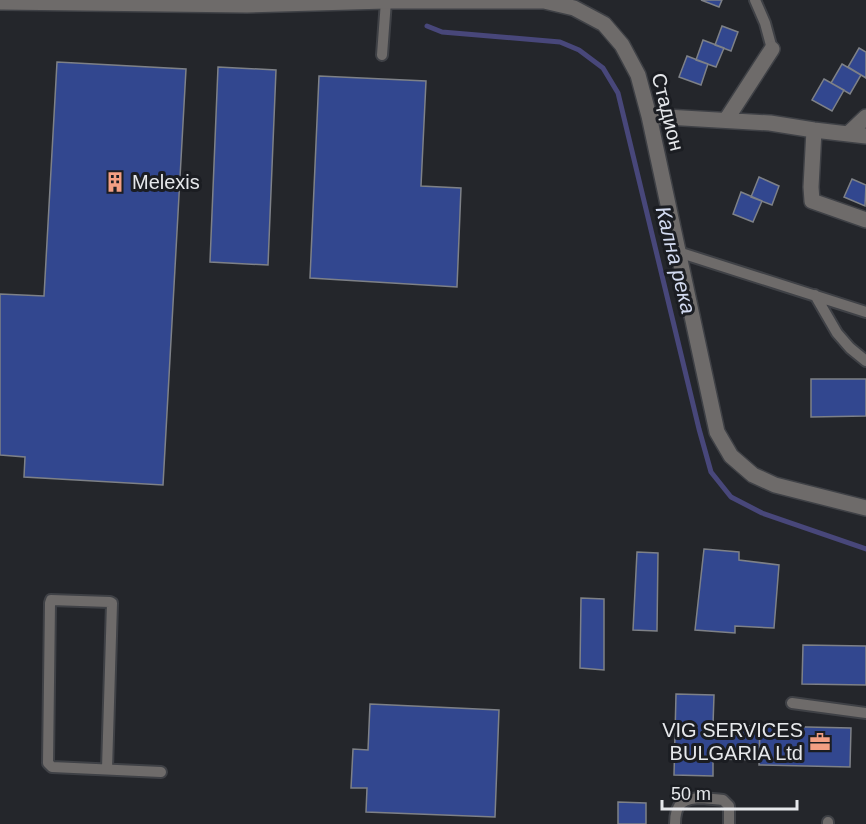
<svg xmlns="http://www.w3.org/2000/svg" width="866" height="824" font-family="Arial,sans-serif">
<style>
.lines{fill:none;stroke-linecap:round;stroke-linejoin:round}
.stream{stroke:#48477a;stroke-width:5}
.building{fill:#32478f;stroke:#7e8187;stroke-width:1.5}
.lane-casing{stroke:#3f4146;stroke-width:14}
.street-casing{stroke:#3f4146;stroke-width:18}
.lane{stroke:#6e6b6a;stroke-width:10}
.street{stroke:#6e6b6a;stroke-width:15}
.labels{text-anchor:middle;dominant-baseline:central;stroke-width:6;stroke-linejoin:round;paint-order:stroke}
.street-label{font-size:20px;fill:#e6e8eb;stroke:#1b1d22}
.poi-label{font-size:20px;fill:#e6e8eb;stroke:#1b1d22;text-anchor:start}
.water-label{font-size:21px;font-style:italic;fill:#d3dbf1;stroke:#1b1d22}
</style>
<rect width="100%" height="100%" fill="#24262b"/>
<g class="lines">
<path class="stream" d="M 427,26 L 442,32 L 560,42 L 579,50 L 603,68 L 618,93 L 699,429 L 711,472 L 731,497 L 762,513 L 866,549"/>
</g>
<path class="building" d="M 701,0 L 722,0 L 719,7 Z
M 722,26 L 738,32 L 731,51 L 715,45 Z
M 703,40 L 724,48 L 716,67 L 696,60 Z
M 859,48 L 866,52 L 866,78 L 848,67 Z
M 687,56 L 708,64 L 701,85 L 679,77 Z
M 57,62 L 186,69 L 163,485 L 24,477 L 25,457 L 0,455 L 0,294 L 44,296 Z
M 842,64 L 861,75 L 850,94 L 831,83 Z
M 218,67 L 276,70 L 268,265 L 210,262 Z
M 319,76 L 426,81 L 421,186 L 461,188 L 457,287 L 310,278 Z
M 824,79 L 844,90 L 832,111 L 812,100 Z
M 759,177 L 779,186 L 772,205 L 751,197 Z
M 852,179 L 866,185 L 865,206 L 844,197 Z
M 741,192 L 762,201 L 753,222 L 733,214 Z
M 811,379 L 866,379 L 866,416 L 811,417 Z
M 704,549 L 739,552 L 739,560 L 779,565 L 774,628 L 735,626 L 735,633 L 695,630 Z
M 637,552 L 658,553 L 657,631 L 633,630 Z
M 581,598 L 604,599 L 604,670 L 580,668 Z
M 803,645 L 866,646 L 866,685 L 802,684 Z
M 676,694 L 714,695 L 713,725 L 760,726 L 759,760 L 713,759 L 713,776 L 674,775 Z
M 370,704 L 499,710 L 495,817 L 366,812 L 367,788 L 351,788 L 353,749 L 368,750 Z
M 760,726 L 851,728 L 850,767 L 759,765 Z
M 618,802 L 646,803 L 646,824 L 618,824 Z"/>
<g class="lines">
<g class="lane-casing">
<path id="lane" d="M 755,0 L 765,23 L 772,49
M 382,55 L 386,1
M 678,252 L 866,312
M 815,295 L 837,333 L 850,348 L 866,361
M 792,703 L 866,713
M 107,769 L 112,603 L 110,602 L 51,600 L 50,603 L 48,763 L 52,767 L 161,772
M 828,822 L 828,824
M 675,824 C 675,803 683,798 703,798 C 710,799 716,799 723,800 L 729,806 L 729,824"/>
</g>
<g class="street-casing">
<path id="street" d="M 0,2 L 247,5 L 386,1 L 544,1 L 574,8 L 604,24 L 622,45 L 638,75 L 649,116 L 717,432 L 731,456 L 753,475 L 775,485 L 866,508
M 649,116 L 770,123 L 814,130 L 866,136
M 726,120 L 772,49
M 814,130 L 811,187 L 812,201 L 866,220
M 848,134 L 866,117"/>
</g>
<use href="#lane" class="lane"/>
<use href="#street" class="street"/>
</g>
<defs>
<g id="building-bare" transform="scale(1.62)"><path d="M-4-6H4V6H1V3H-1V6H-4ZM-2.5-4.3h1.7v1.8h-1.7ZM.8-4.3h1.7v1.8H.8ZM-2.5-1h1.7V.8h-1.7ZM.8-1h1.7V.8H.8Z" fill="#f39f83" stroke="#1b1d22" stroke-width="2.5" paint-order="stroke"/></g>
<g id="office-bare" transform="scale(1.62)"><path d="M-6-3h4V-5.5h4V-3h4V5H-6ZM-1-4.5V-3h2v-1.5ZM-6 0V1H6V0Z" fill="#f39f83" stroke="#1b1d22" stroke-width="2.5" paint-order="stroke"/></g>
</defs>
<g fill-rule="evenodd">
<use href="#building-bare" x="115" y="182"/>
<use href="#office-bare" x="820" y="742"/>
</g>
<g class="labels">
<g class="street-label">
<text transform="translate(668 112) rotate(76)">Стадион</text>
</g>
<g class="poi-label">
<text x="132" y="182">Мelexis</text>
<text x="803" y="730" text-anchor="end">VIG SERVICES<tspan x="803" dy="23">BULGARIA Ltd</tspan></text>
</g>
<g class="water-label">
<text transform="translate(676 260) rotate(76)">Кална река</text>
</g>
</g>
<path d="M662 800v9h135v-9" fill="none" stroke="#e6e8eb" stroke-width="3"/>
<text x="671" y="800" font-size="18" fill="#e6e8eb" stroke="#1b1d22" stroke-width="4.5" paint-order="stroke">50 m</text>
</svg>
